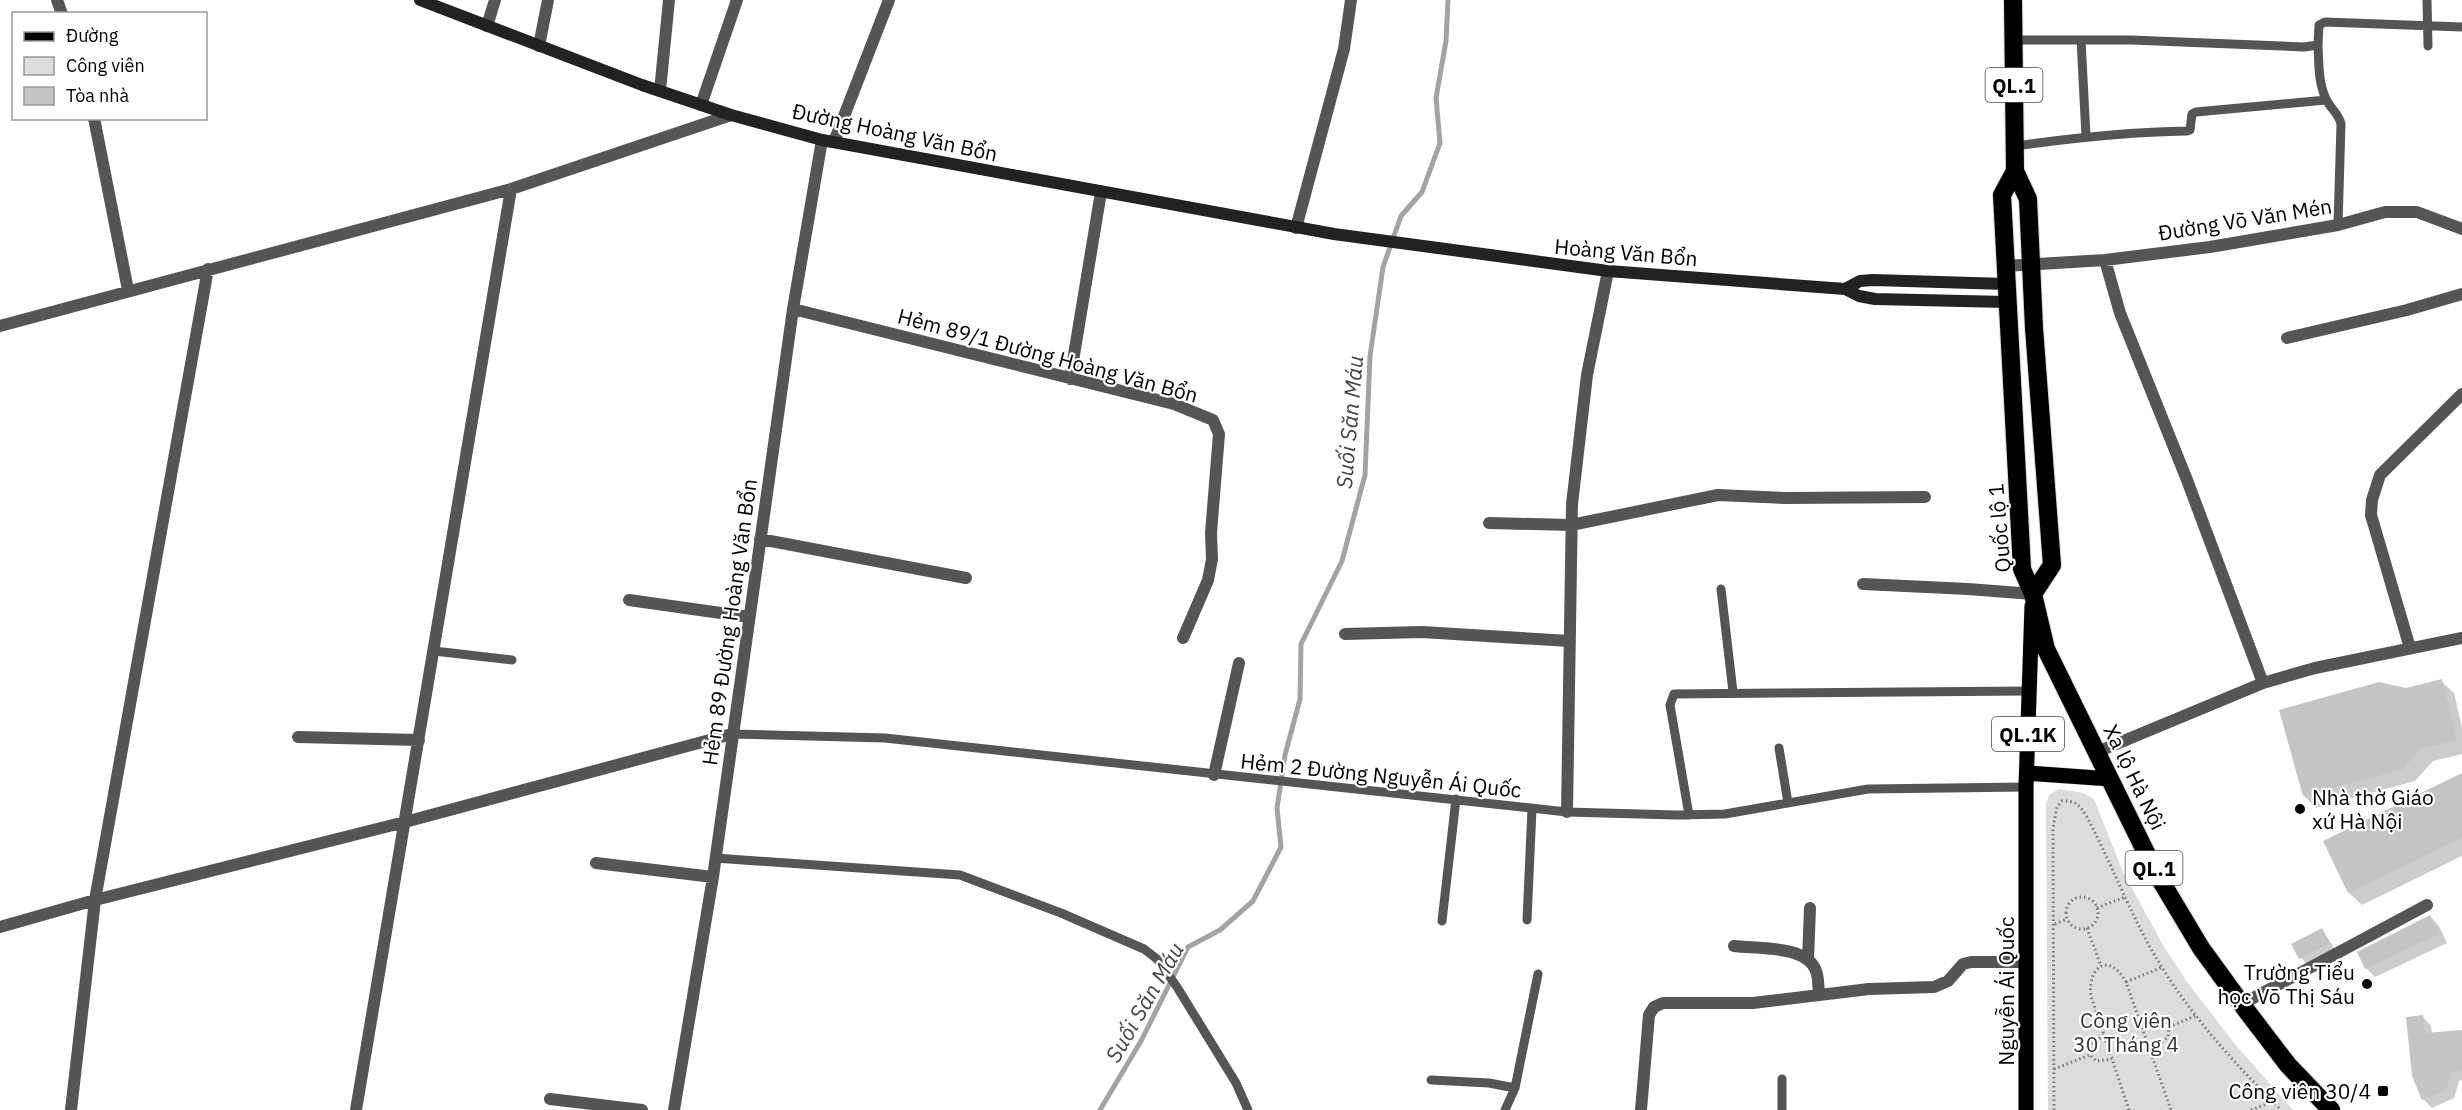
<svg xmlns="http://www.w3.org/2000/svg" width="2462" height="1110" font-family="'IBM Plex Sans',sans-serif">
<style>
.green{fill:#dcdcdc}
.shadow{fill:#0003}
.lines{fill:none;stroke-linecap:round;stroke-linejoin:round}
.stream{stroke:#a3a3a3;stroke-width:5}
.building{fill:#c4c4c4}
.primary-casing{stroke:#dbdbdb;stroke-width:16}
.highway-casing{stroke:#dbdbdb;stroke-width:20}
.path{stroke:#777;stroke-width:3;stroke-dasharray:1.5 3;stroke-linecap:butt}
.lane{stroke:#555;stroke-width:9}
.street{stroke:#555;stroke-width:12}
.secondary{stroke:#222;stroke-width:12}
.primary{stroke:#000;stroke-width:15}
.highway{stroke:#000;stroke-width:18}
.poi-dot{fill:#000;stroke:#fff;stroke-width:2}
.labels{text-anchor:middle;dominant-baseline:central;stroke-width:4.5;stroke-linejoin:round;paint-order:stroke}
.shield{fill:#fff;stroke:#4c4c4c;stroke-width:1.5}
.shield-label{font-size:20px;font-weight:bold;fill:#000}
.street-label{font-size:21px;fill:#000;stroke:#fff}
.poi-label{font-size:21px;fill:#000;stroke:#fff;text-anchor:end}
.park-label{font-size:21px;fill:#333;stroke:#fff}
.water-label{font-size:22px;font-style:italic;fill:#444;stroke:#fff}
</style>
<rect width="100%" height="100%" fill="#fff"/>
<path class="green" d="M 2059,789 L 2083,793 L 2094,799 L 2123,872 L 2163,945 L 2187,982 L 2234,1043 L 2293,1110 L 2048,1110 L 2046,804 L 2049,795 Z"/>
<path class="shadow" d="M 2441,681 L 2454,693 L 2462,727 L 2462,754 L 2433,761 L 2415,781 L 2316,808 L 2304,796 L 2406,690 Z
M 2462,774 L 2462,856 L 2362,905 L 2349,893 L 2325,842 Z
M 2430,916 L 2439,926 L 2447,943 L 2375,977 L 2366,968 Z
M 2322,930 L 2335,949 L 2306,964 L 2293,945 Z
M 2423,1017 L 2431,1026 L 2432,1034 L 2462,1031 L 2462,1080 L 2459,1081 L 2454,1098 L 2432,1108 L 2423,1099 Z"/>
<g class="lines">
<path class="stream" d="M 1100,1110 L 1141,1041 L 1188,947 L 1220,930 L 1253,901 L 1281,847 L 1277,808 L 1285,755 L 1300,699 L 1301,644 L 1342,561 L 1365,475 L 1370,356 L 1383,267 L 1401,216 L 1422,192 L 1440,143 L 1436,98 L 1446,41 L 1448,0"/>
</g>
<path class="building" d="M 2442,679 L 2457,740 L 2420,749 L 2403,769 L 2303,796 L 2279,710 L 2379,682 L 2406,688 Z
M 2462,773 L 2462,838 L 2348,893 L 2323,841 Z
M 2430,915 L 2439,934 L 2365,969 L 2357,952 Z
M 2322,928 L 2330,943 L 2299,959 L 2291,944 Z
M 2423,1015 L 2425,1033 L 2462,1030 L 2462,1071 L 2451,1072 L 2446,1090 L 2422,1100 L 2412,1076 L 2406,1017 Z"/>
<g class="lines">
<g class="primary-casing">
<path id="primary" d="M 2027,773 L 2111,779
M 2026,1110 L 2026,787 L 2032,606"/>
</g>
<g class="highway-casing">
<path id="highway" d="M 2013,0 L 2015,171 L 2028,199 L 2034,328 L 2052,565 L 2033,594
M 2015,171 L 2002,195 L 2022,569 L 2033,594 L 2046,649 L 2155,871 L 2201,948 L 2246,1010 L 2288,1065 L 2331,1110"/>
</g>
<path class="path" d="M2066 913a16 16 0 1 1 32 0a16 16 0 1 1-32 0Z
M 2097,908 L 2125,897
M 2055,924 L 2067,919
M 2087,928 L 2101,966
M 2126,982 L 2163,967
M 2140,1019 C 2151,1017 2163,1015 2169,1027 L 2168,1037 L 2151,1051
M 2169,1027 L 2195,1016
M 2104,1035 L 2093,1044 L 2090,1055 L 2096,1061 L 2112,1059
M 2054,1069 L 2090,1055
M 2054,1110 L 2053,828 L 2057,807 L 2062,801 C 2076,800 2080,806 2087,817 C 2108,857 2124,898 2145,938 C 2180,1004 2229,1058 2281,1110
M 2129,1110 L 2091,996 C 2087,967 2109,951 2126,982 L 2171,1110
M 2251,1110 L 2272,1102"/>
<path class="lane" d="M 2427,0 L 2428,46
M 2013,40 L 2131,40 L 2304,47 L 2318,45 L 2319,25 L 2325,22 L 2462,27
M 2081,40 L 2086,136
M 2318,45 C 2319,63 2318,82 2326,99 C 2330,108 2339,114 2341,124 L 2338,225
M 2015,146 C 2072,138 2129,132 2187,131 L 2190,130 L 2192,114 L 2196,112 L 2326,100
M 1721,589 L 1733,692
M 434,651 L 512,660
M 732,734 L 885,738 L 1567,812 L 1676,815 L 1725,814 L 1868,789 L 2026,787
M 1779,748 L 1788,803
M 1689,815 L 1670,705 L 1674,694 L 2029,691
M 715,858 L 960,875 L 1061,913 L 1144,949 L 1157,959 L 1177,987 L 1236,1083 L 1248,1110
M 1527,920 L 1532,809
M 1442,921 L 1456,799
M 1782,1079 L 1782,1110
M 1431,1080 L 1489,1083 L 1515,1088 L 1505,1110
M 1515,1088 L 1538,974"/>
<path class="street" d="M 57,0 L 62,14
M 487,26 L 495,0
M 539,46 L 548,0
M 660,91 L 669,0
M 701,105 L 737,0
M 94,118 L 128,290
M 834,142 L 889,0
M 1296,228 L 1344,49 L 1351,0
M 2105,260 L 2120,313 L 2187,480 L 2263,683
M 2005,266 L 2105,260 L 2210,247 L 2338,225 L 2385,212 L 2417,212 L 2462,229
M 793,309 L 1174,404 L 1213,420 L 1219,434 L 1211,533 L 1212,559 L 1208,580 L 1183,638
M 0,326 L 511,189 L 731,115
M 2287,338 L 2407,310 L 2462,294
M 1070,379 L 1101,192
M 1489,523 L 1571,525 L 1718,495 L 1786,498 L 1925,497
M 760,539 L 966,578
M 1863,584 L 1968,589 L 2033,594
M 629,600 L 749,617
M 1345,634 L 1422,632 L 1569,641
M 2410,648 L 2371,515 L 2372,500 L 2380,475 L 2462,394
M 298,737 L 419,740
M 2097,752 L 2263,683 L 2315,668 L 2462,638
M 1214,775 L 1239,663
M 1567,812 L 1572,504 L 1587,375 L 1608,271
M 596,863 L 713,877
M 0,927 L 95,900 L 405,822 L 732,734
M 1734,946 C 1758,949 1807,945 1816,971 C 1819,978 1818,987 1819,995
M 1808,959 L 1810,908
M 2242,1004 L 2427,905
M 550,1099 L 642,1110
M 71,1110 L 95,900 L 208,269
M 356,1110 L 511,189
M 674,1110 L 713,877 L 793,309 L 822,140
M 1641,1110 L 1649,1015 L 1654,1007 L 1663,1003 L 1753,1003 L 1869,989 L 1934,987 L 1948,981 L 1963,964 L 1971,962 L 2027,962"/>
<path class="secondary" d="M 420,0 L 642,85 L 731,115 L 822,140 L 1334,234 L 1608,271 L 1845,289 L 1859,296 L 1875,299 L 2006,302
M 1845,289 L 1860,281 L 1873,280 L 2006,284"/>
<use href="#primary" class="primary"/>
<use href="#highway" class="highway"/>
</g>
<g class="poi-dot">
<circle cx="2300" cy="809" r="6"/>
<circle cx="2367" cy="984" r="6"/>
<rect x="2377" y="1085" width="12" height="12" rx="3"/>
</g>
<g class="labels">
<g class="shield">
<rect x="1985.5" y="68" width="57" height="34" rx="4.5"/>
<rect x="1992" y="717" width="72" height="34" rx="4.5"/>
<rect x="2125.5" y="851" width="57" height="34" rx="4.5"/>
</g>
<g class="shield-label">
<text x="2014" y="85">QL.1</text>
<text x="2028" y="734">QL.1K</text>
<text x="2154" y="868">QL.1</text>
</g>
<g class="street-label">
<text transform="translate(895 132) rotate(12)">Đường Hoàng Văn Bổn</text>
<text transform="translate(2245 219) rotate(-9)">Đường Võ Văn Mén</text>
<text transform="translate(1626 252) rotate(5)">Hoàng Văn Bổn</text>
<text transform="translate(1048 355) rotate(15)">Hẻm 89/1 Đường Hoàng Văn Bổn</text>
<text transform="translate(1999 528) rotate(-95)">Quốc lộ 1</text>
<text transform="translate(729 622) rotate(-82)">Hẻm 89 Đường Hoàng Văn Bổn</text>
<text transform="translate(1381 775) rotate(6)">Hẻm 2 Đường Nguyễn Ái Quốc</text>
<text transform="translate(2135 777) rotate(64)">Xa lộ Hà Nội</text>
<text transform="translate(2006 991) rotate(-90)">Nguyễn Ái Quốc</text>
</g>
<g class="poi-label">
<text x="2312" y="797" text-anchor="start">Nhà thờ Giáo<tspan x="2312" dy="24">xứ Hà Nội</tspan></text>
<text x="2355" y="972">Trường Tiểu<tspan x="2355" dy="24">học Võ Thị Sáu</tspan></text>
<text x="2371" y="1091">Công viên 30/4</text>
</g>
<g class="park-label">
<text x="2126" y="1020">Công viên<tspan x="2126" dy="24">30 Tháng 4</tspan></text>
</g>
<g class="water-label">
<text transform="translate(1349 422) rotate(-85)">Suối Săn Máu</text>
<text transform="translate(1144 1002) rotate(-60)">Suối Săn Máu</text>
</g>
</g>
<rect x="12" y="12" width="195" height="108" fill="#ffffff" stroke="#999999" stroke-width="1.5"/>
<rect x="24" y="32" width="30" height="9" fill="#000000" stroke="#999999" stroke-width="1.5"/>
<text x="66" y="42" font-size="18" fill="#000000">Đường</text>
<rect x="24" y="57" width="30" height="18" fill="#dcdcdc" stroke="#999999" stroke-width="1.5"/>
<text x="66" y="72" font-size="18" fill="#000000">Công viên</text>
<rect x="24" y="87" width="30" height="18" fill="#c4c4c4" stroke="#999999" stroke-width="1.5"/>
<text x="66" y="102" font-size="18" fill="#000000">Tòa nhà</text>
</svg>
